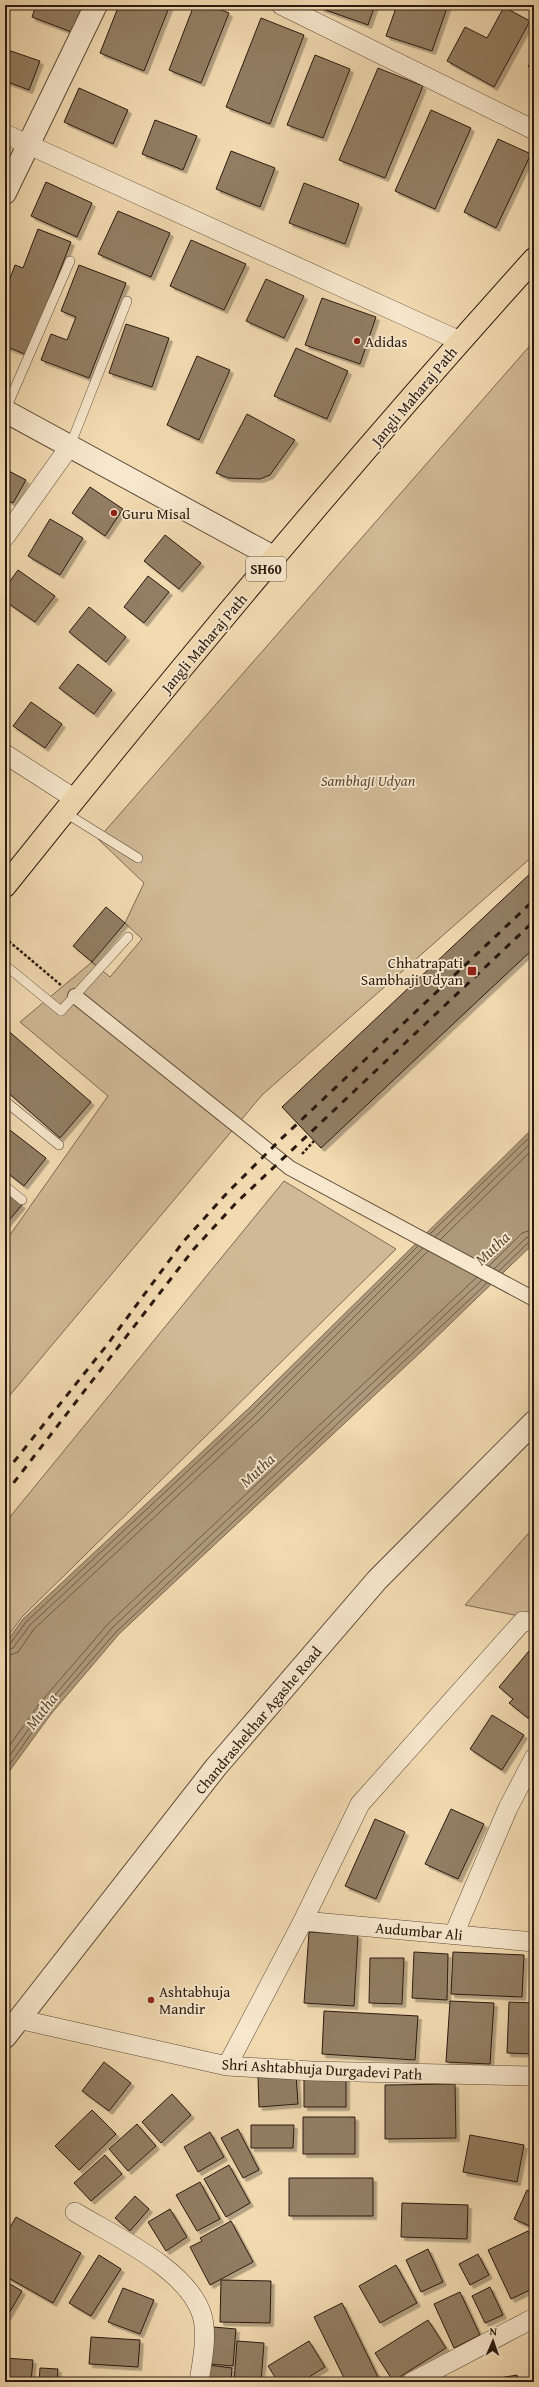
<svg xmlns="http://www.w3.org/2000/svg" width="539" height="2387" font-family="'Gentium Book Plus',serif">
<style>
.green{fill:#d0b996;stroke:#7d6a53}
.water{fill:#ae997a;stroke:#796650}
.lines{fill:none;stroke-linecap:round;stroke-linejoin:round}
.shore{stroke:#6c5a45;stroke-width:1}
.building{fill:#927e64;stroke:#2a1a10;filter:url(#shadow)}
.service-casing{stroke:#5c4a38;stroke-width:10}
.pedestrian-casing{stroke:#5c4a38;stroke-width:16}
.minor-casing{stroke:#5c4a38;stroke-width:20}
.tertiary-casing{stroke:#5c4a38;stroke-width:24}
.primary-casing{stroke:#2a1a10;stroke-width:24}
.path{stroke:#2a1a10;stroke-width:2.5;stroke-dasharray:3 2;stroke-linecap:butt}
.service{stroke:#f7e7cc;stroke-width:9}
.pedestrian{stroke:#f7e7cc;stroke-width:14}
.minor{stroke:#f7e7cc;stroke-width:19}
.tertiary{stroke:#f7e7cc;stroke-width:22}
.primary{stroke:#f2dab1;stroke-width:22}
.rail{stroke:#2a1a10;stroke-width:3;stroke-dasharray:7 7;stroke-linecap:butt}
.poi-dot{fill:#8f2418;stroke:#f7e7cc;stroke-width:1.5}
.labels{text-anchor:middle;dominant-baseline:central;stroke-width:3.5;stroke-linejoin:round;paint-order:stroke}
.shield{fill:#f7e7cc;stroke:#685848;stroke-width:1}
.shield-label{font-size:14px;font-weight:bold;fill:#2a1a10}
.poi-label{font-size:15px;fill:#2a1a10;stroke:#f7e7cc;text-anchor:start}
.street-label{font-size:15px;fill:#2a1a10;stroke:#f7e7cc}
.park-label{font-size:15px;font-style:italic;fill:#5c4a38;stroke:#f7e7cc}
.water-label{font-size:16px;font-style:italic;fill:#5f4d3a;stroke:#f7e7cc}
</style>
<defs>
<filter id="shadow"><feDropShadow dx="3.5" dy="3.5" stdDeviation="0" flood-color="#0004"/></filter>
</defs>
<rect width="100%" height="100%" fill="#f2dab1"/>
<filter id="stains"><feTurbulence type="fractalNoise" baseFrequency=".005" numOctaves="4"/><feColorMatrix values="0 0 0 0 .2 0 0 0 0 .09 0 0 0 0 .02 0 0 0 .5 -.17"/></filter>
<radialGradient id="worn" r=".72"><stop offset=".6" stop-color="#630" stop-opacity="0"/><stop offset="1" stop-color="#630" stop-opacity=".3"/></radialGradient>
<path class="green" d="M 534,341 L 534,855 L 262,1095 L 5,1401 L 5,1242 L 108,1096 L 20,1022 L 92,962 L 110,977 L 142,939 L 125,923 L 144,883 L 98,839 Z
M 284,1181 L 396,1249 L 22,1617 L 5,1640 L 5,1523 Z
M 534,1527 L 534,1619 L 465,1605 Z"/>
<path class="water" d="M 534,1127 L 534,1243 L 423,1350 L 119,1634 L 51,1714 L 5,1777 L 5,1644 L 23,1619 L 250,1407 Z"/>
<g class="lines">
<path class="shore" d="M 430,1234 L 534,1133
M 435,1237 L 534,1140
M 440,1240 L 534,1148
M 489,1266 L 522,1233 L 534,1229
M 494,1269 L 526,1238 L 534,1235
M 499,1271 L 530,1241 L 534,1240
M 5,1646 L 10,1644 L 26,1622 L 253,1410 L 418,1246
M 5,1651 L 13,1648 L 30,1625 L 257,1414 L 423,1248
M 5,1657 L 18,1652 L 34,1629 L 261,1418 L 428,1251
M 5,1752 L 39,1704 L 108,1624 L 477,1277
M 5,1762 L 44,1708 L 112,1628 L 482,1280
M 5,1771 L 47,1711 L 116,1632 L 487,1283"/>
</g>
<path class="building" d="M 36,5 L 85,5 L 74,33 L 32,17 Z
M 119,5 L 170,5 L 144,71 L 100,53 Z
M 194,5 L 209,5 L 229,13 L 201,83 L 169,70 Z
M 321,5 L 375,5 L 368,25 L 320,8 Z
M 397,5 L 448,5 L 432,51 L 386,36 Z
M 504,7 L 530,21 L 494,87 L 447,61 L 465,27 L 487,38 Z
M 261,18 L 304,35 L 270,124 L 226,107 Z
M 5,49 L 40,61 L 29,90 L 5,81 Z
M 315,55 L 350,69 L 323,138 L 287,125 Z
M 534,60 L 534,71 L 528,66 Z
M 378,68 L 423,86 L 385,178 L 339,160 Z
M 79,88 L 128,110 L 113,144 L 64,122 Z
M 431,110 L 471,128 L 435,209 L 395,191 Z
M 155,120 L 197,136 L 183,170 L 142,154 Z
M 498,139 L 531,154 L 496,228 L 464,212 Z
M 231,151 L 275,168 L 260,207 L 216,189 Z
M 46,182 L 92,203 L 77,237 L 31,216 Z
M 304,183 L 359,204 L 345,244 L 289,223 Z
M 118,211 L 170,233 L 151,277 L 98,254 Z
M 38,229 L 71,242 L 27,355 L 5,346 L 5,292 L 15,265 L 23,268 Z
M 191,240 L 246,264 L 224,310 L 170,286 Z
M 79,265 L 126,283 L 89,378 L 41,360 L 51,334 L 67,340 L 76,317 L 61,311 Z
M 266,279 L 304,296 L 284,338 L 246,321 Z
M 322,298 L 376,317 L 360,364 L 305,345 Z
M 126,324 L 169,338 L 152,387 L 109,373 Z
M 296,348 L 348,371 L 327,419 L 274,396 Z
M 197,356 L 230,370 L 199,440 L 167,425 Z
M 247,414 L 295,440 L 270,475 L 260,479 L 228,478 L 216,473 Z
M 5,469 L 26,480 L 13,503 L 5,499 Z
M 90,487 L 123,509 L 105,536 L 72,513 Z
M 50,519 L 83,538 L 60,575 L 28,556 Z
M 165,535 L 201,563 L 179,589 L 144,561 Z
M 18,570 L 55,596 L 35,622 L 5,601 L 5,588 Z
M 148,576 L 169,592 L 144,623 L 124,607 Z
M 89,607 L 126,637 L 106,662 L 69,632 Z
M 78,664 L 112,690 L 94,714 L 59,688 Z
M 31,702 L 62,724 L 45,748 L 13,726 Z
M 534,870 L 534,948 L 321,1148 L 282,1107 Z
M 106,907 L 125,923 L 92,962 L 73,946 Z
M 6,1029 L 91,1102 L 60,1138 L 5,1090 Z
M 6,1127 L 46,1158 L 24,1186 L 5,1171 Z
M 5,1192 L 22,1205 L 5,1225 Z
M 534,1645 L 534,1710 L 528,1718 L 509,1703 L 513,1699 L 499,1687 Z
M 492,1715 L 524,1735 L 502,1770 L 470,1749 Z
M 451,1809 L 484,1824 L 458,1879 L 425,1864 Z
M 375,1819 L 405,1832 L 376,1899 L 345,1886 Z
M 309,1932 L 358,1935 L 354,2006 L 304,2003 Z
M 414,1952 L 448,1954 L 447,2000 L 412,1998 Z
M 453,1952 L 524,1955 L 522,1997 L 451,1994 Z
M 534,1952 L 534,1998 L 531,1997 Z
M 370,1958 L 404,1958 L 402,2004 L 369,2003 Z
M 450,2001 L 494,2003 L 490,2064 L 446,2062 Z
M 509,2002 L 534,2003 L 534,2054 L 507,2053 Z
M 324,2011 L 418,2016 L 415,2060 L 322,2054 Z
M 104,2062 L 131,2083 L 109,2111 L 82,2091 Z
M 296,2074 L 298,2104 L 259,2107 L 258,2077 Z
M 304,2076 L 346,2076 L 346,2107 L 304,2107 Z
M 455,2084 L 456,2138 L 385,2139 L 385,2085 Z
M 172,2094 L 191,2115 L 161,2143 L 142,2122 Z
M 92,2110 L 116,2134 L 79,2170 L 55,2146 Z
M 303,2117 L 355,2117 L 355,2154 L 303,2154 Z
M 137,2124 L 156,2146 L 128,2171 L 109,2149 Z
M 251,2125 L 294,2125 L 293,2148 L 251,2148 Z
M 238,2129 L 259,2170 L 243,2178 L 221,2138 Z
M 210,2132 L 224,2157 L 198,2172 L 184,2147 Z
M 470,2135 L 524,2145 L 517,2182 L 463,2172 Z
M 105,2155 L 122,2174 L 91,2201 L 74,2183 Z
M 534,2159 L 534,2172 L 530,2171 Z
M 229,2165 L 250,2203 L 226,2217 L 204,2179 Z
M 289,2178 L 373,2178 L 373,2216 L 289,2216 Z
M 200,2182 L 220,2219 L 197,2231 L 176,2195 Z
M 527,2190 L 534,2193 L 534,2228 L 514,2219 Z
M 135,2196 L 149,2209 L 130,2231 L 115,2218 Z
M 402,2203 L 468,2205 L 467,2239 L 401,2237 Z
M 170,2209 L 187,2237 L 166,2251 L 148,2222 Z
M 16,2217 L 81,2253 L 53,2303 L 5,2276 L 5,2236 Z
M 231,2221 L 253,2262 L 210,2285 L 190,2247 L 202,2241 L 200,2238 Z
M 528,2231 L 534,2243 L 534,2288 L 511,2299 L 488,2250 Z
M 428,2249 L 443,2282 L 421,2292 L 406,2260 Z
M 478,2254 L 489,2275 L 470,2285 L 459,2264 Z
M 99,2255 L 121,2269 L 91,2316 L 69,2303 Z
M 396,2265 L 417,2303 L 380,2323 L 359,2286 Z
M 221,2280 L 271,2281 L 270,2323 L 220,2322 Z
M 5,2281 L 22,2291 L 5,2320 Z
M 490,2287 L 503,2315 L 485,2323 L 472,2296 Z
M 123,2288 L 154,2300 L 140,2334 L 108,2322 Z
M 460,2292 L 480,2335 L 454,2348 L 434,2304 Z
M 342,2303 L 378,2377 L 367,2382 L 346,2382 L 314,2317 Z
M 428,2320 L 446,2348 L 393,2381 L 375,2353 Z
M 213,2327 L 236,2329 L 233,2366 L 210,2364 Z
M 91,2337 L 140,2340 L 138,2367 L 89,2364 Z
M 237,2341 L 264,2343 L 261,2382 L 234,2382 Z
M 309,2341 L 325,2367 L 301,2382 L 278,2382 L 268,2366 Z
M 5,2358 L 33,2360 L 31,2382 L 5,2382 Z
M 208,2365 L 232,2368 L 231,2382 L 206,2382 Z
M 40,2368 L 58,2369 L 57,2382 L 39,2382 Z
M 517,2375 L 519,2382 L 488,2382 L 488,2380 Z
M 323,2377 L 327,2382 L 316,2382 Z
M 472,2378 L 472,2382 L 455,2382 Z"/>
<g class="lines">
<g class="service-casing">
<path id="service" d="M 5,411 L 70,261
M 70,446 L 127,301
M 64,812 L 138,858
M 5,965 L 61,1011 L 128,937
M 5,1101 L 59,1145
M 5,1186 L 22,1200"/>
</g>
<g class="pedestrian-casing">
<path id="pedestrian" d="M 75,996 L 290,1168 L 534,1299"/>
</g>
<g class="minor-casing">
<path id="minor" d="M 281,5 L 534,130
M 5,134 L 460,341
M 5,537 L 70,446
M 5,754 L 75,799
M 303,1921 L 534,1942
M 454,1934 L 508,1808 L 534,1758
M 18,2019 L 227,2066 L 312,2071 L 534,2076
M 227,2066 L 303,1921 L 360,1804 L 523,1621 L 534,1623
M 75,2212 C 114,2236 188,2269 202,2315 C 208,2336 202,2361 199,2382
M 412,2382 L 534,2318"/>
</g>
<g class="tertiary-casing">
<path id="tertiary" d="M 5,193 L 96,5
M 5,411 L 275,558
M 5,2037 L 216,1767 L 377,1580 L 534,1422"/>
</g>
<g class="primary-casing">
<path id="primary" d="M 5,886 C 175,673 351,462 534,259"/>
</g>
<path class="path" d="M 5,938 L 62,986
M 302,1154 L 314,1141"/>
<use href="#service" class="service"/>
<use href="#pedestrian" class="pedestrian"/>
<use href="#minor" class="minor"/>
<use href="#tertiary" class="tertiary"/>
<use href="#primary" class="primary"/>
<path class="rail" d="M 5,1473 L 107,1345 L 183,1242 L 227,1193 L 280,1140 L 534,900
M 5,1494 L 193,1250 L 236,1203 L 534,921"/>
</g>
<g class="poi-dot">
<circle cx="357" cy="341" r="4"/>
<circle cx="114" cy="513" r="4"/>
<rect x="467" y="966" width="10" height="10" rx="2"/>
<circle cx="151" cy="2000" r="4"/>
</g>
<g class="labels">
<rect class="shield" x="246" y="557" width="40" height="24" rx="3"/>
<g class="shield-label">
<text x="266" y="569">SH60</text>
</g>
<g class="poi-label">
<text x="365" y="341">Adidas</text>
<text x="122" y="513">Guru Misal</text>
<text x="463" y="962" text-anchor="end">Chhatrapati<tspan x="463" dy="17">Sambhaji Udyan</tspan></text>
<text x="159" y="1991">Ashtabhuja<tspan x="159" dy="17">Mandir</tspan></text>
</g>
<g class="street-label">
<text transform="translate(414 396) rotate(-50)">Jangli Maharaj Path</text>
<text transform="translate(204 643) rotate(-50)">Jangli Maharaj Path</text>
<text transform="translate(258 1720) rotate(-50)">Chandrashekhar Agashe Road</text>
<text transform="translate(419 1931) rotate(5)">Audumbar Ali</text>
<text transform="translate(322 2069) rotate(3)">Shri Ashtabhuja Durgadevi Path</text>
</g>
<g class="park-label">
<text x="368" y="780">Sambhaji Udyan</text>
</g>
<g class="water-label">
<text transform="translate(492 1248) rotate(-43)">Mutha</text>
<text transform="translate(257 1470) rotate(-43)">Mutha</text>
<text transform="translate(41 1711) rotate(-52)">Mutha</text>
</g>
</g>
<rect width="539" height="2387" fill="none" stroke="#f2dab1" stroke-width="20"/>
<rect x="6" y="6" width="527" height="2375" fill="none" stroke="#2a1a10" stroke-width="2"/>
<rect x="10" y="10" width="519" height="2367" fill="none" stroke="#2a1a10"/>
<g transform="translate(493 2341) rotate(2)" stroke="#f7e7cc" stroke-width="3" paint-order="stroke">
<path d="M0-3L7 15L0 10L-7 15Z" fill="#2a1a10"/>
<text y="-6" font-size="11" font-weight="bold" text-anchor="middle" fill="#2a1a10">N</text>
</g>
<rect width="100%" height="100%" filter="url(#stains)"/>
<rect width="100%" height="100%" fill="url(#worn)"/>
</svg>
